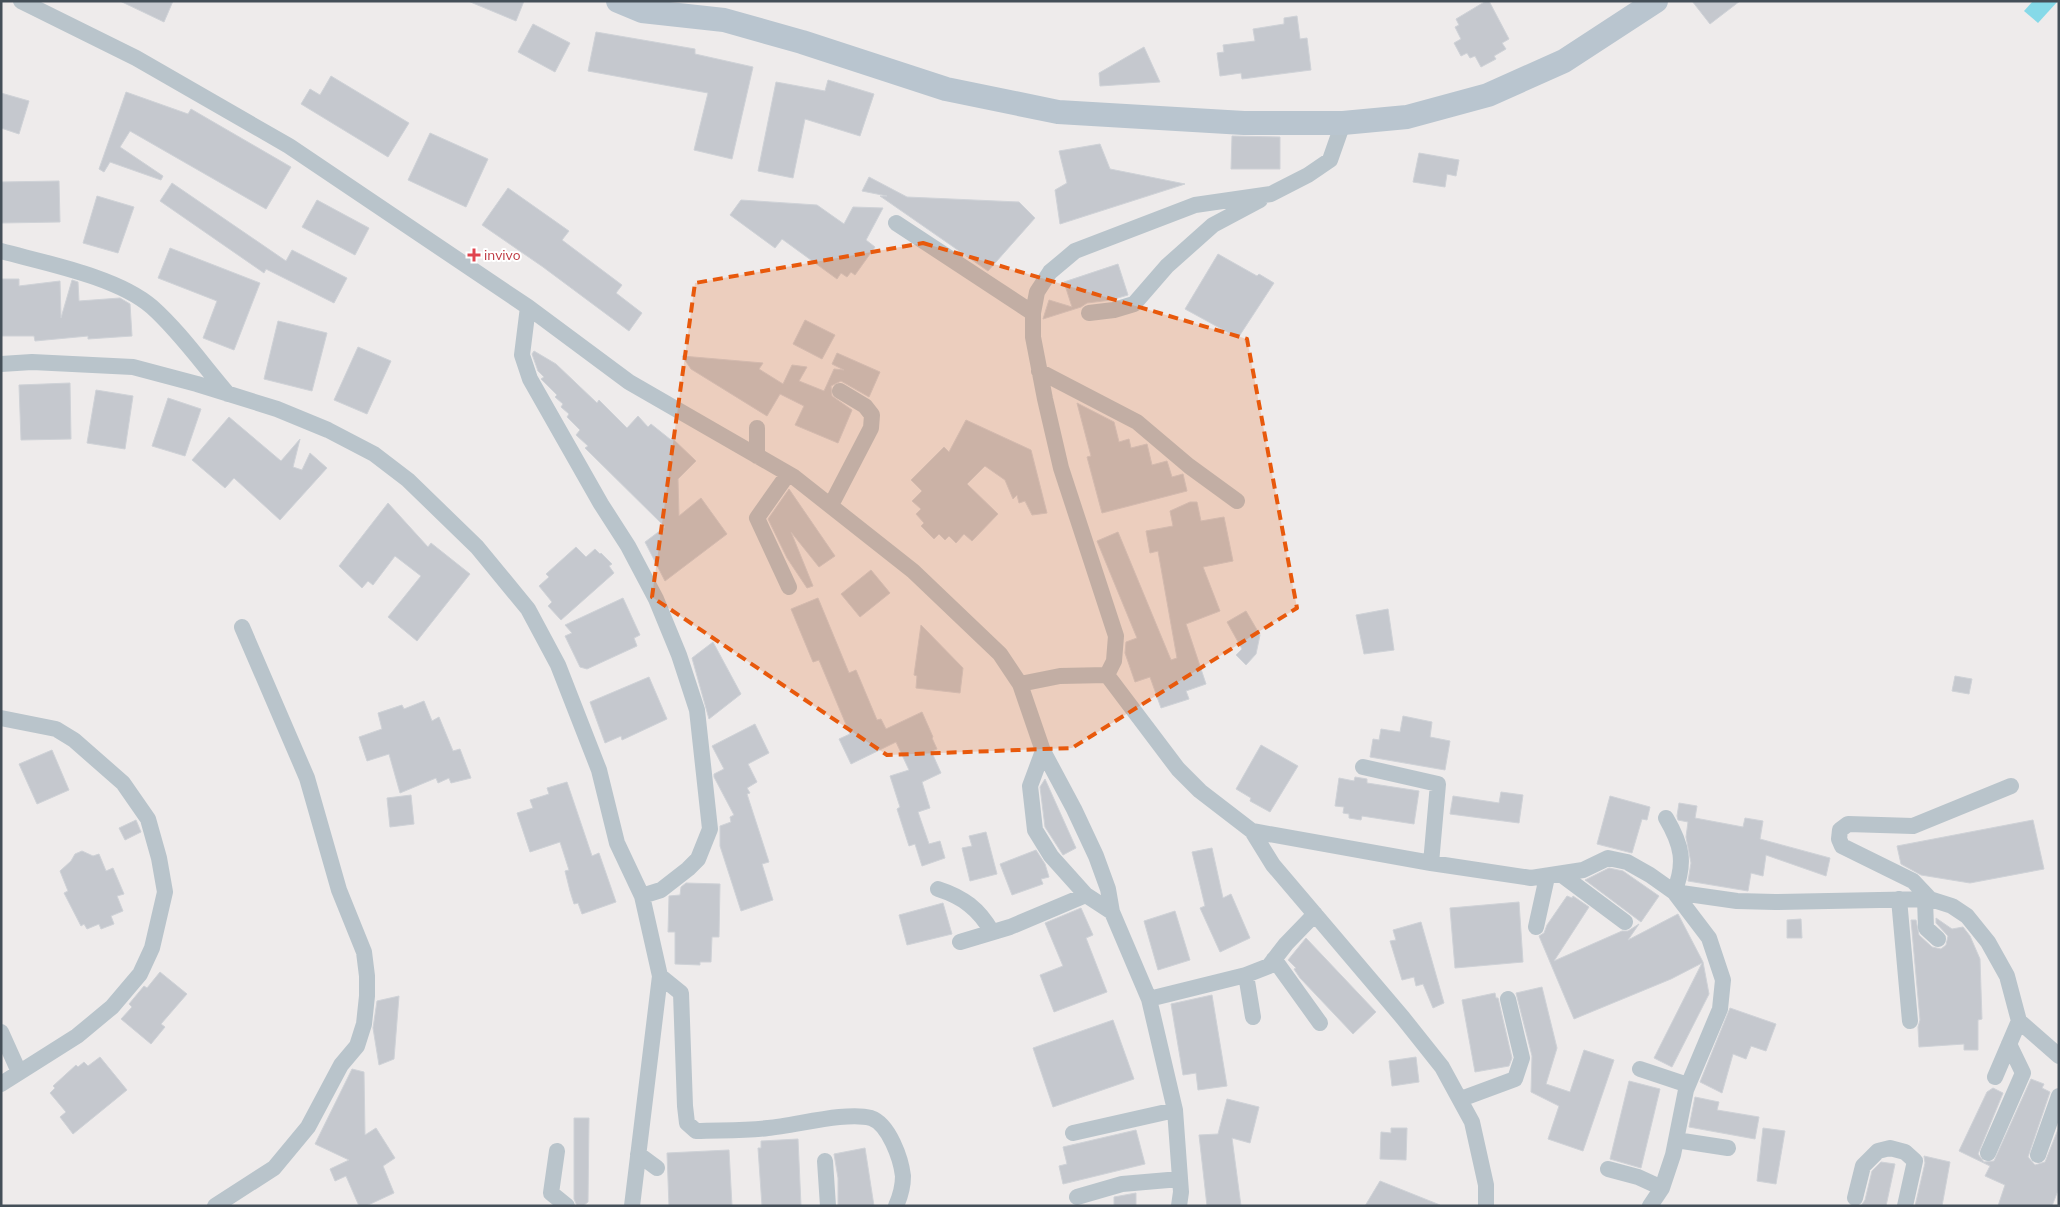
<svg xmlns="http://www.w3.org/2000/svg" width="2060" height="1207" font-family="'Nunito Sans',sans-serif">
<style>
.water{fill:#86d9e8}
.building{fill:#c5c8ce;stroke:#cfd2d7}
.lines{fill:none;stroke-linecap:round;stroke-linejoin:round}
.street{stroke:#b9c4cb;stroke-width:16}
.secondary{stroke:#b9c5cf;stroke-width:24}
.marked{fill:#e8590c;fill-opacity:0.2;stroke:#e8590c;stroke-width:4;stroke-dasharray:10 6;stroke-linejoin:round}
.health-dot{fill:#e0444e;stroke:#fff;stroke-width:2}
.labels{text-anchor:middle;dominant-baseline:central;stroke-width:4;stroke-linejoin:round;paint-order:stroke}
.health-label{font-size:14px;fill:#be3a42;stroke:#fff;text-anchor:start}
</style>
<rect width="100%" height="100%" fill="#eeebeb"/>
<path class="water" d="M 2033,1 L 2058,1 L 2038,23 L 2024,11 Z"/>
<path class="building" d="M 120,1 L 173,1 L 164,22 Z
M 468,1 L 524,1 L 516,21 Z
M 1486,1 L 1489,1 L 1509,39 L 1502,43 L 1506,49 L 1494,56 L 1496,59 L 1481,67 L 1475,56 L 1470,58 L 1467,53 L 1461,56 L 1454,43 L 1461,39 L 1455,27 L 1459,25 L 1456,19 Z
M 1692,1 L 1740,1 L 1710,24 Z
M 1297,16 L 1300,39 L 1307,38 L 1311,70 L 1242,79 L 1241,73 L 1220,76 L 1217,53 L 1224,52 L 1223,45 L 1255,41 L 1253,29 L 1284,24 L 1284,18 Z
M 533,24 L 570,43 L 555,72 L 518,52 Z
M 596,32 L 695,49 L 695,54 L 753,67 L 732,159 L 694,150 L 708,93 L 588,71 Z
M 1144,47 L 1160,82 L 1100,86 L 1099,73 Z
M 331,76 L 409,123 L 388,157 L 301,104 L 310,89 L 320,95 Z
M 828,80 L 874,94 L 860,136 L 805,119 L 793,178 L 758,171 L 776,82 L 825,91 Z
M 126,92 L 188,114 L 191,109 L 291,167 L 266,209 L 130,131 L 120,147 L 163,176 L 161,180 L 110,162 L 104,172 L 99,169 Z
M 1,93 L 29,101 L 19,134 L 1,128 Z
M 430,133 L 488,159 L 466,207 L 408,180 Z
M 1232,136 L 1280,137 L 1280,169 L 1231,169 Z
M 1100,144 L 1110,169 L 1185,184 L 1060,224 L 1055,190 L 1067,183 L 1059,151 Z
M 1419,153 L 1459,160 L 1456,176 L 1447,174 L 1445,187 L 1413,182 Z
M 869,177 L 907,197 L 1019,202 L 1035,218 L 988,271 L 880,196 L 887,196 L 862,191 Z
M 59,181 L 60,222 L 1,223 L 1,182 Z
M 172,183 L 286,261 L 292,250 L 347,278 L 334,303 L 266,269 L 264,273 L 160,201 Z
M 508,188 L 569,231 L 562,240 L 622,285 L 616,293 L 642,313 L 629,331 L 543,267 L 482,225 Z
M 97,196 L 134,207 L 118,253 L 83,243 Z
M 317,200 L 369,228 L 355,255 L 302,227 Z
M 741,200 L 817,205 L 844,224 L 853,207 L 883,208 L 866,240 L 875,247 L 855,275 L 851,272 L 847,277 L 841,273 L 837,279 L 782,239 L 775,248 L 730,215 Z
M 170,248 L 260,283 L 234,350 L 203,338 L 217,301 L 158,278 Z
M 1218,254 L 1257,276 L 1259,274 L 1274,283 L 1238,338 L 1185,309 Z
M 1118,264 L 1128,295 L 1111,300 L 1087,303 L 1081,307 L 1043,319 L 1049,300 L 1072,307 L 1064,282 Z
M 1,279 L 19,279 L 19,286 L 60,281 L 61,318 L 72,280 L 78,282 L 79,301 L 120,298 L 130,304 L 132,336 L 88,339 L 88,336 L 35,341 L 34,336 L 1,336 Z
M 805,320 L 835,335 L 822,359 L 793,344 Z
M 278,321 L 327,333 L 312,391 L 264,379 Z
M 358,347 L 391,361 L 367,414 L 334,400 Z
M 534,351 L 556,364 L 597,403 L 599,400 L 627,428 L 638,416 L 648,427 L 651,424 L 671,440 L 672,438 L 696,461 L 678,479 L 679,516 L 701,498 L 727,534 L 665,581 L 645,542 L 665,527 L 585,448 L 588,446 L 576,435 L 580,430 L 567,417 L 569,414 L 561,407 L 563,404 L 555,397 L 557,395 L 541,379 L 544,377 L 538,371 L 532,354 Z
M 837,353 L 880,372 L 869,397 L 841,381 L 831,386 L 832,396 L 852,410 L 838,443 L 795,425 L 804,406 L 780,394 L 767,416 L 691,369 L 682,356 L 763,363 L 759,369 L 783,384 L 792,365 L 807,367 L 799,381 L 824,391 L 834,369 L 844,370 L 832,364 Z
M 70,383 L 71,439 L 21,440 L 19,385 Z
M 96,390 L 133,396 L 125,449 L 87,443 Z
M 168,398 L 201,409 L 185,456 L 152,446 Z
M 1077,403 L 1114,422 L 1119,442 L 1129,439 L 1131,448 L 1147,444 L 1152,465 L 1167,461 L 1172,477 L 1183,474 L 1187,491 L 1102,513 L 1087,457 L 1091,456 Z
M 229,417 L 281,461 L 300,439 L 293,467 L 302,470 L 310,453 L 327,468 L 280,520 L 234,478 L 225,488 L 192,460 Z
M 966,420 L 1031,450 L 1047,513 L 1032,515 L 1025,501 L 1019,503 L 1017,495 L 1013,499 L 1005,480 L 985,466 L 967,484 L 998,514 L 972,541 L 964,534 L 956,543 L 949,536 L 945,540 L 939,534 L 934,539 L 921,526 L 924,523 L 916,514 L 921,509 L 912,501 L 922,491 L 911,480 L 944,447 L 949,452 Z
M 789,489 L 835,556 L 819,567 L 791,532 L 813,586 L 807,588 L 787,558 L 768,519 Z
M 1190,502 L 1197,502 L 1201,521 L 1224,517 L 1233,561 L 1203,567 L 1220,611 L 1186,624 L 1206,684 L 1186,691 L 1189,699 L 1161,708 L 1150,677 L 1135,682 L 1125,653 L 1126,642 L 1137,638 L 1097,541 L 1118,532 L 1171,660 L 1177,658 L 1158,551 L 1150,553 L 1146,531 L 1173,526 L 1170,511 Z
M 388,503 L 428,547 L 431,543 L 470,574 L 417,641 L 388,617 L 421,576 L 395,556 L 373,585 L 368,581 L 362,588 L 339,566 Z
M 576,547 L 586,557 L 595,549 L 600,554 L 601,553 L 612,564 L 609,566 L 614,573 L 561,620 L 548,606 L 552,602 L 539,586 L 549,577 L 546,574 Z
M 871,570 L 890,593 L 860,617 L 841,594 Z
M 623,598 L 640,635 L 634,638 L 637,646 L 587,669 L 580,667 L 565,636 L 572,633 L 565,625 Z
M 818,598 L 849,673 L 856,670 L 877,720 L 881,719 L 886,729 L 922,712 L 933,737 L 932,738 L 937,749 L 932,751 L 933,755 L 941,773 L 922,782 L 930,808 L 918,812 L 929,844 L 940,841 L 945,858 L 922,866 L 915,844 L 909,846 L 897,809 L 900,807 L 890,776 L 909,770 L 896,742 L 851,764 L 839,739 L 850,734 L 819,660 L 813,662 L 791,609 Z
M 1388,609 L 1394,650 L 1364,654 L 1356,615 Z
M 1246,611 L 1260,635 L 1256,654 L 1246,665 L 1236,655 L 1242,649 L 1227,622 Z
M 921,625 L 963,668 L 960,693 L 916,688 L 917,676 L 914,675 Z
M 713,642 L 741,694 L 709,719 L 692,658 Z
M 1955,676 L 1972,679 L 1969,694 L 1952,691 Z
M 649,677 L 667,719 L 622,740 L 621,736 L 605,743 L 590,702 Z
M 424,701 L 432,721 L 439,717 L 453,751 L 460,749 L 471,778 L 451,783 L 449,778 L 438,783 L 436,778 L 400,793 L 389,754 L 367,761 L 359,737 L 382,729 L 378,713 L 402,705 L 404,709 Z
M 1403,716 L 1432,722 L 1430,737 L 1450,741 L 1445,770 L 1370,757 L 1373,739 L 1379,740 L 1381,729 L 1400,732 Z
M 755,724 L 769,753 L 748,764 L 757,782 L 747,788 L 750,793 L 747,794 L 769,862 L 762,864 L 773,900 L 741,911 L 720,846 L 720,826 L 731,822 L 730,817 L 734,815 L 714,777 L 714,774 L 724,769 L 712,746 Z
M 1261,745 L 1298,766 L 1270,812 L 1250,801 L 1251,798 L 1236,789 Z
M 52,750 L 69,790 L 37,804 L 19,764 Z
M 1355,777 L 1367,779 L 1367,783 L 1419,791 L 1414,824 L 1362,816 L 1361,820 L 1349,818 L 1349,814 L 1343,813 L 1344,807 L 1335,806 L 1339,778 L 1354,781 Z
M 1045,779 L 1076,848 L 1063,855 L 1045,827 L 1040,787 Z
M 567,782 L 592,856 L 599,853 L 616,902 L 582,914 L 578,903 L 574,904 L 570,891 L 565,871 L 569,870 L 560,842 L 530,852 L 517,813 L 533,808 L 530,800 L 549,794 L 547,788 Z
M 1501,792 L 1523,795 L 1519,823 L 1450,814 L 1453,796 L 1499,803 Z
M 411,795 L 414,824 L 390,827 L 387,798 Z
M 1610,796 L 1650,807 L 1647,820 L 1642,819 L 1632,853 L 1597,844 Z
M 1679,803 L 1697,806 L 1695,818 L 1743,827 L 1745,818 L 1763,821 L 1760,839 L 1830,858 L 1826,876 L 1766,855 L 1763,876 L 1751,873 L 1748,891 L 1688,881 L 1691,863 L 1686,837 L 1688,822 L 1678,820 L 1677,816 Z
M 136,820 L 141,832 L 125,840 L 119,828 Z
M 2033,820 L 2044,869 L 1970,883 L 1921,875 L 1901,864 L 1897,846 Z
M 986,832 L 997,874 L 970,881 L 962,848 L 972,846 L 969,836 Z
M 1212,848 L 1223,898 L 1231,894 L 1250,938 L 1220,952 L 1200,908 L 1205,906 L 1192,852 Z
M 1036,850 L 1045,864 L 1049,877 L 1041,879 L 1043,884 L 1012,895 L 1000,864 Z
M 82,851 L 93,856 L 99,854 L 106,871 L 113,868 L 124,894 L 117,896 L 123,911 L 111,916 L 114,924 L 101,929 L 99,924 L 87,929 L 84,924 L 81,926 L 64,893 L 68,891 L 60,871 L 71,861 L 75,854 Z
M 1609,868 L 1623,871 L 1659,896 L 1641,922 L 1585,880 Z
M 686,883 L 720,884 L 719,937 L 712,937 L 711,962 L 700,962 L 700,965 L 675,964 L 675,932 L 668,932 L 669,896 L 680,895 L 681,887 Z
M 1567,896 L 1572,898 L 1573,896 L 1589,907 L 1554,961 L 1622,931 L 1628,931 L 1639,924 L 1628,940 L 1678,914 L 1703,962 L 1709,994 L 1672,1067 L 1654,1058 L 1702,963 L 1671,979 L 1574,1019 L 1539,936 L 1544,933 L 1547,925 Z
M 1519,902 L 1523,962 L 1455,968 L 1450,908 Z
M 943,903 L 952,934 L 907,945 L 899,915 Z
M 1081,908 L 1093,935 L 1086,938 L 1107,992 L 1054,1012 L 1040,975 L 1063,966 L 1045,923 Z
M 1175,911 L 1190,960 L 1158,970 L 1144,921 Z
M 1936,918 L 1952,929 L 1963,927 L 1970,936 L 1980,959 L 1982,1019 L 1978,1020 L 1978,1050 L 1964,1050 L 1964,1044 L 1919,1047 L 1918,1027 L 1920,1020 L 1911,920 L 1916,920 L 1919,935 L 1932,947 L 1941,949 L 1946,945 L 1948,936 L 1936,923 Z
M 1801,919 L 1802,938 L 1787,938 L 1787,920 Z
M 1421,922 L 1444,1003 L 1433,1008 L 1423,984 L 1416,986 L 1414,977 L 1402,980 L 1390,941 L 1396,940 L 1393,930 Z
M 1306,938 L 1376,1012 L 1353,1034 L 1300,978 L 1294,969 L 1296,968 L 1288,960 Z
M 160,972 L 187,994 L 161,1024 L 165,1027 L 151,1044 L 121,1019 L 132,1007 L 129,1004 L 144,986 L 147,988 Z
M 1542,987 L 1557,1048 L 1546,1084 L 1570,1092 L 1584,1050 L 1614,1060 L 1583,1151 L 1548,1139 L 1559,1106 L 1531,1092 L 1532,1056 L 1516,993 Z
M 1495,993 L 1496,998 L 1498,998 L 1512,1058 L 1509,1066 L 1475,1072 L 1462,1000 Z
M 1212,995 L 1227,1086 L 1198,1090 L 1196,1073 L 1183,1075 L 1171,1004 Z
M 399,996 L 394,1059 L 379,1065 L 373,1028 L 377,1001 Z
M 1730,1008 L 1776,1024 L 1766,1051 L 1751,1046 L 1746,1059 L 1733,1054 L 1722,1093 L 1700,1082 Z
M 1113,1020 L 1134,1079 L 1053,1107 L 1033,1048 Z
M 100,1057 L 127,1090 L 73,1134 L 60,1117 L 66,1112 L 50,1093 L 55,1088 L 53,1086 L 76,1065 L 78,1067 L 84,1062 L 88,1066 Z
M 1416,1057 L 1419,1082 L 1392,1086 L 1389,1061 Z
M 352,1069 L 364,1072 L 365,1135 L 376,1128 L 395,1158 L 383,1166 L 394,1193 L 366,1206 L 359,1206 L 346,1176 L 335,1181 L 330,1169 L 349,1160 L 315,1144 Z
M 2031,1079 L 2044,1084 L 2042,1088 L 2050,1092 L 2028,1157 L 2035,1165 L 2045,1162 L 2059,1127 L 2059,1188 L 2052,1206 L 1998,1206 L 2005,1185 L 1985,1176 L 1990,1166 L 1959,1151 L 1987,1092 L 1993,1088 L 2003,1093 L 1978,1154 L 1984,1162 L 1994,1161 Z
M 1629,1081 L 1660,1089 L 1641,1168 L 1610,1159 Z
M 1695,1097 L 1719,1102 L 1717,1110 L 1759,1117 L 1755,1139 L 1689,1127 Z
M 1227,1099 L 1259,1107 L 1250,1143 L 1232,1138 L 1241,1206 L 1207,1206 L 1199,1135 L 1218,1134 Z
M 574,1118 L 589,1118 L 588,1202 L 583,1206 L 577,1206 L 574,1199 Z
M 1391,1128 L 1407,1128 L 1406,1160 L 1380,1159 L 1381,1132 L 1391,1133 Z
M 1763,1128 L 1785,1131 L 1776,1184 L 1757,1181 Z
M 1136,1130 L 1145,1164 L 1063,1184 L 1059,1166 L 1067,1164 L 1063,1147 Z
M 798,1139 L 801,1206 L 762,1206 L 758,1148 L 761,1148 L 761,1141 Z
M 865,1148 L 874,1206 L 838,1206 L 838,1178 L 834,1154 Z
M 729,1150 L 732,1206 L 669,1206 L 667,1153 Z
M 1924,1156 L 1950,1162 L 1942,1206 L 1915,1206 L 1925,1163 Z
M 1881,1162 L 1895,1164 L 1886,1206 L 1861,1206 L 1865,1200 L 1872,1171 Z
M 1380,1181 L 1440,1205 L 1440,1206 L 1365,1206 Z
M 1136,1193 L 1136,1206 L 1114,1206 L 1114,1197 Z"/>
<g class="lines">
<path class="street" d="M 21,1 L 136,58 L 289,146 L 528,307 L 629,382 L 794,477 L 913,571 L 1000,654 L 1020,684 L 1043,751 L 1074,809 L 1096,856 L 1108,889 L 1112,912 L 1149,999 L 1175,1110 L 1181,1192 L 1179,1206
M 896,223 L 1033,313
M 1,251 C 45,263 118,277 152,307 C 180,332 203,365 228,394
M 1089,313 L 1114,310 L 1134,304 L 1167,266 L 1213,225 L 1260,200
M 1,364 L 32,362 L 133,367 L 197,384 L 277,409 L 328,430 L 374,454 L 408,480 L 477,547 L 528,609 L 558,665 L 599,770 L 617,843 L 642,896 L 661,890 L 688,869 L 698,859 L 710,829 L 697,710 L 679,655 L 656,599 L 628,546 L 601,504 L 530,379 L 522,355 L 528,307
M 1039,371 L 1137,422 L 1189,466 L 1237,501
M 757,456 L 757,428
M 788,474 L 757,518 L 789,587
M 831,505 L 871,428 L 872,415 L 865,406 L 840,391
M 1107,675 L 1114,661 L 1116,636 L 1061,468 L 1045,399 L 1033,337 L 1033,313 L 1037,292 L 1050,272 L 1075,251 L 1195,205 L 1271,194 L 1308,175 L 1330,160 L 1343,123
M 1107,675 L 1178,769 L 1200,791 L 1252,831 L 1273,865 L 1403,1018 L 1442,1067 L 1472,1122 L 1486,1185 L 1486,1206
M 1020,684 L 1060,676 L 1107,675
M 1,718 L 56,729 L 74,740 L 123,783 L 148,819 L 159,858 L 165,892 L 152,948 L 140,974 L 112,1007 L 77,1036 L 1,1084
M 1043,751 L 1030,786 L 1035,830 L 1051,856 L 1086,895 L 1112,912
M 1363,767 L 1438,784 L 1431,863
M 1666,818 C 1682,845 1686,863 1674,892
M 1252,831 L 1431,863 L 1531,878 L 1583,870 L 1608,858 L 1627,862 L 1650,875 L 1674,892 L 1709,938 L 1723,980 L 1720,1009 L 1686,1090 L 1673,1155 L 1662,1188 L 1650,1206
M 1562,875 L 1625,922
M 938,889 C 963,897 979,909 992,932
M 1674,892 L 1737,901 L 1775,902 L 1930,899 L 1952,906 L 1967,916 L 1988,942 L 2007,976 L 2019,1021 L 2059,1056
M 1899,899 L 1910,1021
M 1925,899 L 1926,928 L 1938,939
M 1930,899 L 1913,881 L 1842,846 L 1839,839 L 1840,830 L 1848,824 L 1913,826 L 2011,786
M 1536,927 L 1547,877
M 960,942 L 1010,927 L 1086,895
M 1274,959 L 1320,1023
M 1246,975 L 1253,1017
M 660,976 L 681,993 L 685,1106 L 687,1123 L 696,1131 C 720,1130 744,1131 768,1128 C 795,1126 846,1111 871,1118 C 889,1124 901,1159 903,1176 C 903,1186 900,1197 896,1206
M 1149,999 L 1246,975 L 1269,966 L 1286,944 L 1315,914
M 1,1032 L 19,1072
M 1640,1069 L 1688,1085
M 1995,1077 L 2019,1021
M 1461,1099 L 1515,1079 L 1522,1058 L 1508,999
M 1073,1133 L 1175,1110
M 1676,1140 L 1728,1148
M 557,1151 L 551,1193 L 567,1206
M 1988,1153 L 2023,1073 L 2009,1044
M 638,1154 L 657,1168
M 2038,1155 L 2059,1096
M 825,1161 L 828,1206
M 1608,1169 L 1638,1177 L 1662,1188
M 1077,1197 L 1122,1184 L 1180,1179
M 1855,1198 L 1863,1166 L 1878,1151 L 1890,1148 L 1905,1152 L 1915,1161 L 1905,1206
M 215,1206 L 274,1168 L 308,1127 L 341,1065 L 357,1046 L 364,1024 L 367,996 L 367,976 L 364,952 L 339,890 L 307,778 L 242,627
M 632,1206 L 660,976 L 642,896"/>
<path class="secondary" d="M 618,1 L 642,11 L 724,20 L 802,42 L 946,89 L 1058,112 L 1244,123 L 1343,123 L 1407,117 L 1488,95 L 1564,61 L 1656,1"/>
</g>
<path class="marked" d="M 923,243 L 1247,339 L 1297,608 L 1072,748 L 887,755 L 652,597 L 695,283 Z"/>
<path class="health-dot" d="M471.5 247.5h5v5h5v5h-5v5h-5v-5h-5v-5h5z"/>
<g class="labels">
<g class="health-label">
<text x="484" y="255">invivo</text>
</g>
</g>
<rect width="2060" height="1207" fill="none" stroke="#444f58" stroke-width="5"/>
</svg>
